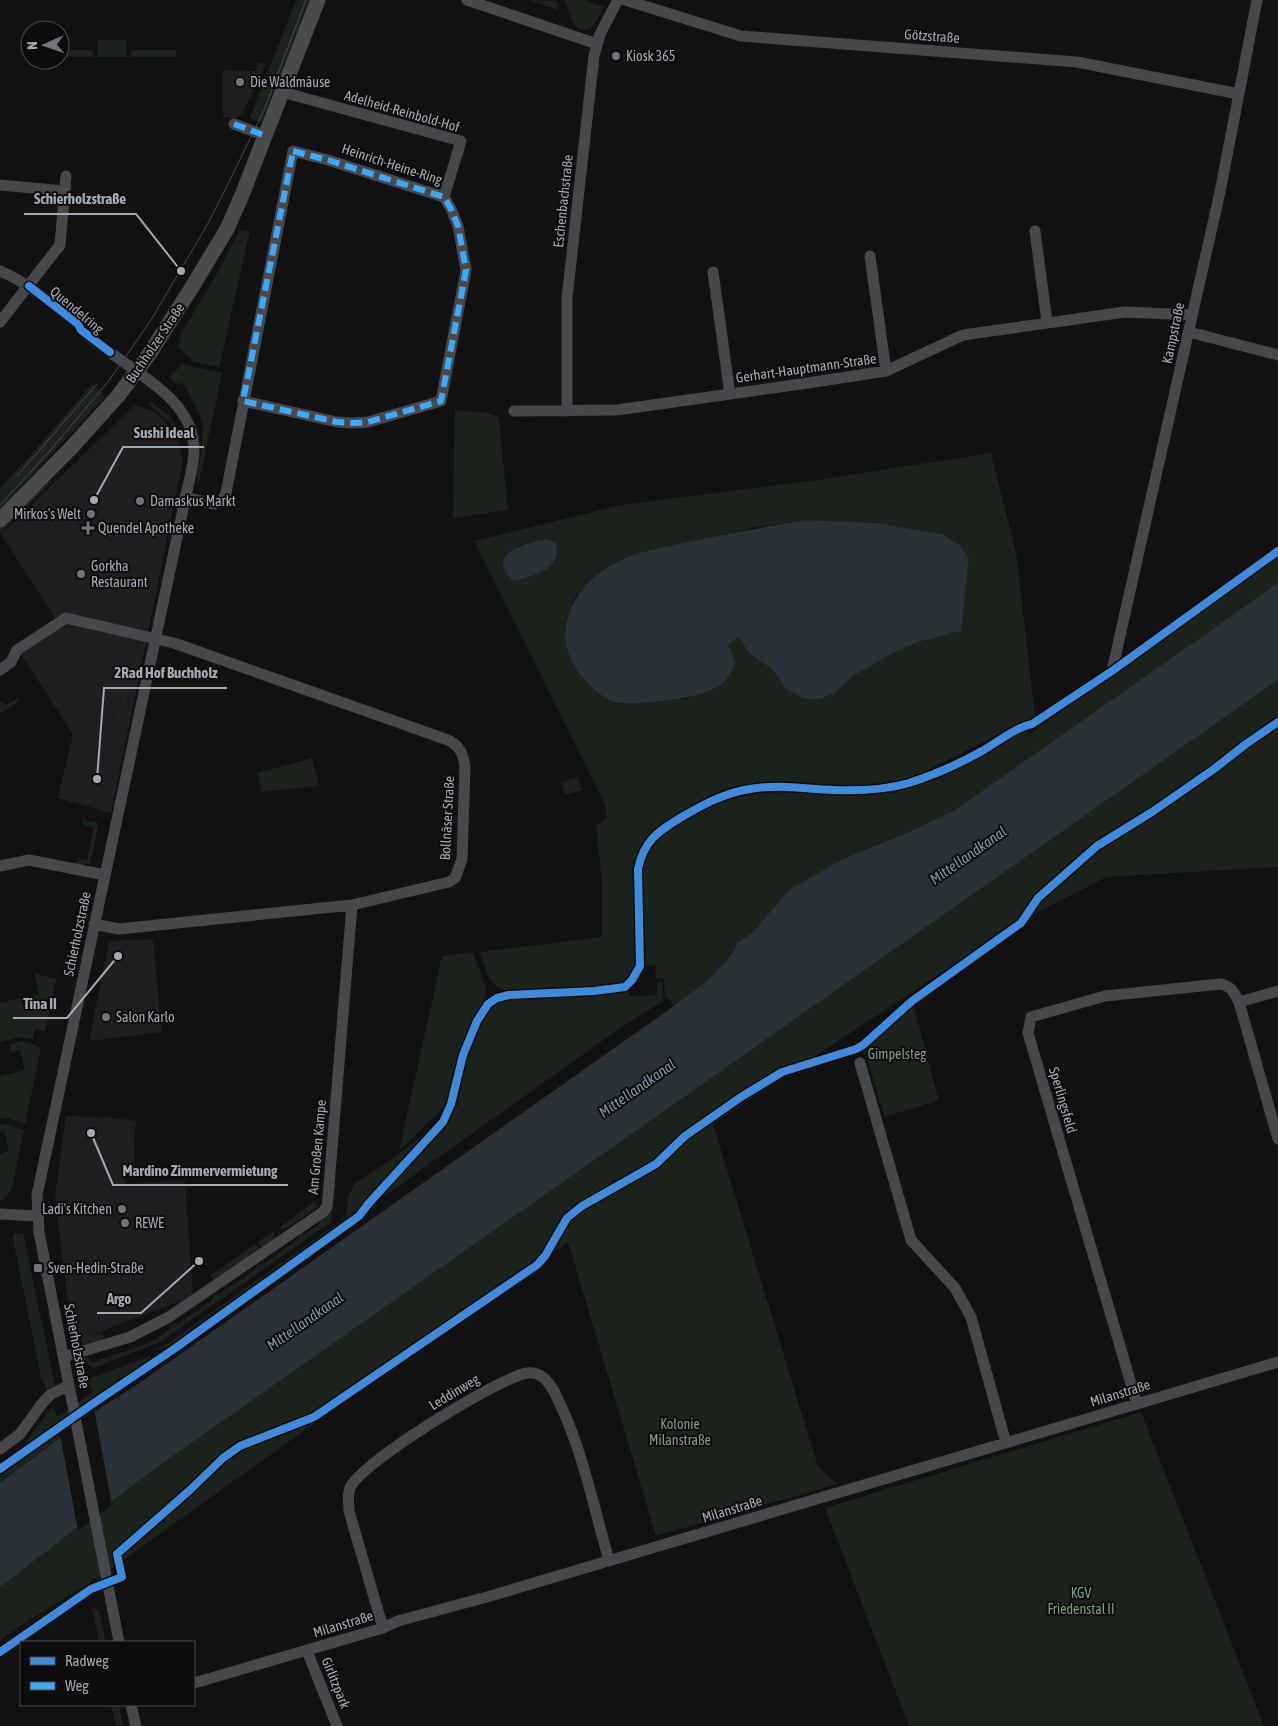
<svg xmlns="http://www.w3.org/2000/svg" width="1278" height="1726" font-family="'Asap Condensed',sans-serif">
<style>
.built{fill:#1f1f21}
.green{fill:#1c231d;fill-rule:evenodd}
.water{fill:#2a3237}
.pier{fill:#121213}
.lines{fill:none;stroke-linecap:round;stroke-linejoin:round}
.minor{stroke:#47484b;stroke-width:11}
.major{stroke:#494b4d;stroke-width:15}
.tram{stroke:#47494b;stroke-width:1}
.quiet{stroke:#3fa9f5;stroke-width:6;stroke-dasharray:12 6;stroke-linecap:butt}
.cycleway-casing{stroke:#0d0d0e;stroke-width:11}
.cycleway{stroke:#408adc;stroke-width:8}
.poi-dot{fill:#71747b;stroke:#0d0d0e;stroke-width:2}
.labels{text-anchor:middle;dominant-baseline:central;stroke-width:4;stroke-linejoin:round;paint-order:stroke}
.street-label{font-size:14px;fill:#a4a9b3;stroke:#0d0d0e}
.poi-label{font-size:14px;fill:#a4a9b3;stroke:#0d0d0e;text-anchor:start}
.park-label{font-size:14px;fill:#7c9e7d;stroke:#0d0d0e}
.water-label{font-size:15px;font-style:italic;fill:#7c98ad;stroke:#0d0d0e}
.leader{fill:none;stroke:#a4a9b3;stroke-width:2}
.callout-dot{fill:#a4a9b3;stroke:#0d0d0e;stroke-width:2}
.callout-label{font-size:15px;text-anchor:middle;font-weight:bold;fill:#a4a9b3;stroke:#0d0d0e;stroke-width:4;stroke-linejoin:round;paint-order:stroke}
</style>
<rect width="100%" height="100%" fill="#121213"/>
<path class="built" d="M 257,63 L 266,63 L 242,114 L 236,118 L 223,117 L 223,70 L 257,71 Z
M 135,405 L 153,411 L 163,419 L 177,436 L 183,461 L 111,813 L 58,798 L 73,734 L 20,653 L 60,626 L 1,534 Z
M 153,939 L 162,1032 L 89,1041 L 109,941 Z
M 66,1116 L 114,1118 L 136,1121 L 134,1145 L 135,1166 L 123,1167 L 125,1184 L 185,1180 L 193,1296 L 73,1342 L 55,1197 Z"/>
<path class="green" d="M 296,0 L 310,0 L 261,123 L 250,118 Z
M 530,0 L 556,1 L 559,4 L 558,10 Z
M 565,0 L 583,0 L 603,7 C 598,18 595,31 581,30 L 573,24 Z
M 97,40 L 127,40 L 127,57 L 97,57 Z
M 60,50 L 93,50 L 93,57 L 60,57 Z
M 131,50 L 176,50 L 176,57 L 131,57 Z
M 240,230 L 250,231 L 219,367 L 190,361 L 192,358 L 177,347 L 181,341 L 178,339 L 218,272 Z
M 182,364 L 222,373 L 198,487 L 197,474 L 201,454 L 203,424 L 198,411 L 184,384 L 175,383 L 170,377 Z
M 92,384 L 103,393 L 102,395 L 105,397 L 0,509 L 0,488 L 36,449 Z
M 150,401 C 165,412 177,422 183,439 L 180,439 L 170,422 L 149,405 Z
M 455,410 L 488,413 L 497,416 L 499,421 L 508,510 L 453,518 Z
M 991,453 L 1016,552 L 1035,716 L 908,780 L 868,785 L 795,784 L 758,785 L 724,792 L 703,801 L 653,831 L 641,845 L 636,858 L 635,870 L 636,960 C 633,976 623,985 608,988 L 518,993 C 489,990 488,977 480,952 L 602,937 L 602,883 L 596,826 L 607,818 L 605,804 L 474,541 L 621,505 L 817,480 ZM 806,520 L 877,523 L 942,534 L 964,597 L 960,631 L 918,642 L 899,650 L 853,676 L 835,693 L 785,688 L 772,669 L 750,654 L 738,637 L 728,645 L 688,698 L 658,702 L 615,702 L 565,626 L 574,599 L 594,578 L 621,559 L 655,550 L 758,527 ZM 547,539 L 555,562 L 541,572 L 526,578 L 517,546 Z
M 53,480 L 54,480 L 0,533 L 0,527 L 34,495 Z
M 157,535 L 160,536 L 149,592 L 145,591 Z
M 1278,554 L 1278,583 L 955,810 L 909,832 L 841,860 L 790,889 L 751,934 L 737,943 L 730,957 L 709,979 L 674,1006 L 668,998 L 665,998 L 664,978 L 656,979 L 655,965 L 643,966 L 640,888 L 641,869 L 650,846 L 655,840 L 677,824 L 705,807 L 722,799 L 758,790 L 787,790 L 845,796 L 880,793 L 899,789 L 941,777 L 1024,729 L 1029,735 Z
M 77,630 L 87,633 L 87,636 L 137,646 L 134,659 L 130,658 L 132,649 L 107,643 L 105,653 L 103,652 L 104,643 L 96,641 L 94,650 L 91,650 L 93,640 L 85,638 L 83,644 L 77,643 L 75,637 Z
M 128,668 L 132,669 L 119,729 L 115,728 Z
M 1278,680 L 1278,867 L 1106,877 L 1015,924 L 713,1124 L 818,1467 L 838,1484 L 656,1536 L 568,1242 L 105,1573 L 9,1633 L 0,1641 L 0,1587 L 153,1470 Z
M 18,698 L 19,701 L 0,714 L 0,703 L 3,701 L 6,705 Z
M 312,758 L 319,786 L 262,792 L 257,773 Z
M 578,777 L 582,790 L 565,795 L 561,782 Z
M 75,811 L 85,813 L 84,820 L 99,823 L 90,864 L 84,863 L 84,866 L 76,864 L 77,858 L 87,860 L 94,828 L 82,824 L 84,814 Z
M 473,952 L 486,989 L 485,1001 L 477,1012 L 467,1032 L 460,1052 L 447,1104 L 399,1151 L 442,956 Z
M 34,973 L 56,979 L 45,1031 L 35,1029 L 33,1039 L 21,1037 L 0,1042 L 0,1003 L 39,994 Z
M 662,982 L 663,1001 L 616,1031 L 366,1209 L 426,1145 L 461,1100 L 456,1101 C 460,1072 469,1014 499,1001 C 515,995 561,994 579,994 C 596,994 613,996 629,990 L 629,996 L 657,995 L 657,983 Z
M 912,1001 L 939,1100 L 885,1117 L 863,1045 Z
M 22,1041 L 36,1045 L 41,1048 L 25,1124 L 8,1118 L 0,1119 L 0,1076 L 25,1070 L 20,1050 L 11,1052 L 9,1045 Z
M 443,1117 L 429,1135 L 353,1218 L 172,1346 L 146,1352 L 167,1344 L 346,1217 L 348,1197 L 355,1183 L 378,1169 L 414,1142 Z
M 5,1124 L 24,1130 L 12,1187 L 7,1197 L 2,1201 L 0,1200 L 0,1154 L 9,1151 L 4,1131 L 0,1132 L 0,1125 Z
M 314,1202 L 318,1207 L 282,1231 L 280,1227 Z
M 330,1210 L 332,1211 L 331,1222 L 160,1342 L 94,1368 L 84,1362 L 83,1359 L 87,1357 L 92,1362 L 99,1360 L 137,1347 L 156,1339 L 170,1329 L 171,1324 L 177,1324 L 211,1301 L 214,1294 L 218,1295 L 255,1270 L 257,1264 L 262,1265 L 298,1239 L 301,1233 L 305,1234 L 319,1224 L 320,1220 Z
M 273,1231 L 275,1238 L 261,1247 L 258,1242 Z
M 23,1233 L 55,1385 L 48,1391 L 41,1378 L 15,1249 L 13,1235 Z
M 255,1244 L 259,1249 L 214,1280 L 210,1276 Z
M 102,1333 L 104,1341 L 82,1346 L 81,1337 Z
M 150,1356 L 153,1358 L 149,1361 L 101,1394 L 6,1464 L 11,1455 L 24,1444 L 53,1406 L 57,1417 L 93,1392 L 93,1390 L 90,1389 L 88,1381 L 91,1378 Z
M 95,1404 L 97,1410 L 0,1483 L 0,1473 Z
M 1141,1412 L 1264,1726 L 909,1726 L 825,1508 Z
M 92,1608 L 99,1610 L 106,1642 L 99,1642 Z
M 111,1705 L 119,1705 L 123,1726 L 116,1726 Z"/>
<path class="water" d="M 806,520 L 877,523 L 942,534 L 959,545 L 969,558 L 961,631 L 918,642 L 899,650 L 853,676 L 835,693 L 820,699 L 805,699 L 785,688 L 772,669 L 750,654 L 738,637 L 728,645 L 736,663 C 732,670 727,681 720,685 C 706,694 687,698 670,700 C 659,702 623,705 614,702 C 602,697 592,688 584,679 C 544,635 574,582 621,560 C 637,552 661,548 679,544 C 721,535 763,527 806,520 Z
M 547,539 L 556,544 C 563,569 533,577 513,581 C 484,553 526,543 547,539 Z
M 1278,583 L 1278,680 L 153,1470 L 0,1587 L 0,1483 L 97,1410 L 138,1384 L 674,1006 L 709,979 L 730,957 L 737,943 L 751,934 L 790,889 L 841,860 L 909,832 L 955,810 Z"/>
<path class="pier" d="M 94,1409 L 112,1505 L 78,1531 L 60,1434 Z"/>
<g class="lines">
<path class="minor" d="M 467,0 L 597,44
M 625,0 L 741,36 L 1077,62 L 1239,94
M 282,92 L 461,141 L 444,197
M 234,124 L 266,136
M 0,185 L 64,191
M 1035,231 L 1047,322
M 870,256 L 886,371
M 0,271 C 29,283 53,305 78,324 C 85,336 99,344 110,352 C 143,378 194,402 194,450 C 194,466 188,484 185,500 L 37,1195 L 39,1232 L 119,1642
M 713,272 L 730,394
M 0,322 L 60,245 L 66,176
M 1189,332 L 1278,355
M 514,411 L 617,410 L 801,384 L 886,371 L 963,335 L 1125,312 L 1192,315
M 567,411 L 567,298 L 594,56 L 600,34 L 618,0
M 185,497 L 213,504 L 223,499 L 226,493 L 293,151 L 328,160 L 444,197 L 451,209 L 458,226 L 466,270 L 441,401 L 368,422 L 354,423 L 337,422 L 243,401
M 0,670 L 11,662 L 17,650 L 66,618 L 174,643 L 448,740 C 460,746 463,754 465,766 L 462,859 L 455,878 L 449,882 L 352,905 L 119,929 L 94,924
M 1112,671 L 1220,192 L 1257,0
M 0,866 L 29,860 L 105,875
M 1239,1002 L 1278,991
M 860,1063 L 911,1240 L 955,1288 L 971,1317 L 1006,1443
M 0,1214 L 37,1216
M 64,1357 L 130,1337 L 169,1317 L 323,1212 L 327,1207 L 328,1197 L 352,905
M 1137,1404 L 1028,1033 L 1031,1017 L 1105,996 L 1220,984 C 1232,986 1234,993 1239,1002 L 1278,1139
M 0,1449 L 20,1434 L 41,1405 L 50,1395 L 69,1385
M 383,1628 L 349,1511 C 349,1504 347,1495 350,1488 C 360,1463 498,1378 527,1373 C 533,1372 539,1374 544,1378 C 552,1385 556,1395 560,1404 C 583,1452 594,1509 609,1560
M 307,1651 L 337,1726
M 0,1652 L 91,1589 L 108,1582
M 194,1683 L 383,1628 L 398,1621 L 494,1595 L 1278,1362
M 131,1705 L 136,1726"/>
<path class="major" d="M 0,520 L 71,448 L 118,396 L 150,353 L 192,287 L 227,229 L 242,195 L 318,0"/>
<path class="tram" d="M 17,476 L 97,384
M 0,505 L 48,453 L 108,382 L 151,320 L 206,227 L 226,188 L 264,110 L 306,0"/>
<path class="quiet" d="M 234,124 L 266,136
M 293,151 L 328,160 L 444,197 L 451,209 L 458,226 L 466,270 L 441,401 L 368,422 L 354,423 L 337,422 L 243,401 Z"/>
<g class="cycleway-casing">
<path id="cycleway" d="M 29,286 L 78,324 L 81,330 L 110,352
M 0,1469 L 91,1405 L 174,1349 L 359,1216 L 369,1203 L 443,1122 L 451,1104 L 463,1055 L 477,1021 L 488,1004 L 497,998 L 509,995 L 594,991 L 625,987 L 632,980 L 640,966 L 638,869 C 644,841 657,832 680,818 C 702,805 724,793 750,789 C 778,784 805,789 833,790 C 858,791 885,790 909,783 C 934,775 959,764 982,751 C 998,742 1014,728 1032,724 L 1112,671 L 1278,551
M 0,1652 L 91,1589 L 122,1577 L 117,1554 L 190,1490 L 223,1458 L 240,1446 L 314,1417 L 537,1265 L 545,1256 L 567,1218 L 582,1206 L 656,1164 L 685,1136 L 741,1097 L 782,1072 L 856,1049 L 863,1045 L 912,1001 L 1021,923 L 1038,898 L 1097,846 L 1152,812 L 1214,769 L 1246,744 L 1278,722"/>
</g>
<use href="#cycleway" class="cycleway"/>
</g>
<g class="poi-dot">
<circle cx="616" cy="56" r="5"/>
<circle cx="240" cy="82" r="5"/>
<circle cx="140" cy="501" r="5"/>
<circle cx="91" cy="514" r="5"/>
<path d="M85.5 520.5h5v5h5v5h-5v5h-5v-5h-5v-5h5z"/>
<circle cx="81" cy="574" r="5"/>
<circle cx="106" cy="1017" r="5"/>
<circle cx="122" cy="1209" r="5"/>
<circle cx="125" cy="1223" r="5"/>
<rect x="33" y="1263" width="10" height="10" rx="2.5"/>
</g>
<g class="labels">
<g class="street-label">
<text transform="translate(932 36) rotate(4)">Götzstraße</text>
<text transform="translate(402 111) rotate(16)">Adelheid-Reinbold-Hof</text>
<text transform="translate(392 164) rotate(18)">Heinrich-Heine-Ring</text>
<text transform="translate(563 201) rotate(-84)">Eschenbachstraße</text>
<text transform="translate(77 310) rotate(40)">Quendelring</text>
<text transform="translate(1173 333) rotate(-78)">Kampstraße</text>
<text transform="translate(155 343) rotate(-56)">Buchholzer Straße</text>
<text transform="translate(806 368) rotate(-8)">Gerhart-Hauptmann-Straße</text>
<text transform="translate(447 818) rotate(-87)">Bollnäser Straße</text>
<text transform="translate(77 934) rotate(-78)">Schierholzstraße</text>
<text transform="translate(1063 1100) rotate(74)">Sperlingsfeld</text>
<text transform="translate(317 1147) rotate(-85)">Am Großen Kampe</text>
<text transform="translate(77 1346) rotate(79)">Schierholzstraße</text>
<text transform="translate(454 1392) rotate(-31)">Leddinweg</text>
<text transform="translate(1120 1393) rotate(-17)">Milanstraße</text>
<text transform="translate(732 1509) rotate(-17)">Milanstraße</text>
<text transform="translate(343 1624) rotate(-17)">Milanstraße</text>
<text transform="translate(336 1683) rotate(68)">Girlitzpark</text>
</g>
<g class="poi-label">
<text x="626" y="56">Kiosk 365</text>
<text x="250" y="82">Die Waldmäuse</text>
<text x="150" y="501">Damaskus Markt</text>
<text x="81" y="514" text-anchor="end">Mirkos's Welt</text>
<text x="98" y="528">Quendel Apotheke</text>
<text x="91" y="566">Gorkha<tspan x="91" dy="16">Restaurant</tspan></text>
<text x="116" y="1017">Salon Karlo</text>
<text x="112" y="1209" text-anchor="end">Ladi's Kitchen</text>
<text x="135" y="1223">REWE</text>
<text x="48" y="1268">Sven-Hedin-Straße</text>
</g>
<g class="park-label">
<text x="897" y="1054">Gimpelsteg</text>
<text x="680" y="1424">Kolonie<tspan x="680" dy="16">Milanstraße</tspan></text>
<text x="1081" y="1593">KGV<tspan x="1081" dy="16">Friedenstal II</tspan></text>
</g>
<g class="water-label">
<text transform="translate(968 855) rotate(-35)">Mittellandkanal</text>
<text transform="translate(637 1088) rotate(-35)">Mittellandkanal</text>
<text transform="translate(305 1321) rotate(-35)">Mittellandkanal</text>
</g>
</g>
<path class="leader" d="M181 271L136 214H24M94 500L123 447H204M97 779L104 688H227M118 956L67 1018H13M91 1133L113 1185H288M199 1261L141 1313H97"/>
<g class="callout-dot">
<circle cx="181" cy="271" r="5"/>
<circle cx="94" cy="500" r="5"/>
<circle cx="97" cy="779" r="5"/>
<circle cx="118" cy="956" r="5"/>
<circle cx="91" cy="1133" r="5"/>
<circle cx="199" cy="1261" r="5"/>
</g>
<g class="callout-label">
<text x="80" y="204">Schierholzstraße</text>
<text x="164" y="438">Sushi Ideal</text>
<text x="166" y="678">2Rad Hof Buchholz</text>
<text x="40" y="1009">Tina II</text>
<text x="200" y="1176">Mardino Zimmervermietung</text>
<text x="119" y="1304">Argo</text>
</g>
<rect x="20" y="1641" width="175" height="65" fill="#0d0d0e" stroke="#494b50"/>
<rect x="30" y="1657" width="25" height="8" fill="#408adc" stroke="#494b50"/>
<text x="65" y="1666" font-size="15" fill="#a4a9b3">Radweg</text>
<rect x="30" y="1682" width="25" height="8" fill="#3fa9f5" stroke="#494b50"/>
<text x="65" y="1691" font-size="15" fill="#a4a9b3">Weg</text>
<g transform="translate(45 45) rotate(268)"><circle r="24" fill="#0d0d0e" stroke="#494b50"/>
<path d="M0-4L9 19L0 12L-9 19Z" fill="#71747b"/>
<text y="-8" font-size="14" font-weight="bold" text-anchor="middle" fill="#a4a9b3">N</text>
</g>
</svg>
